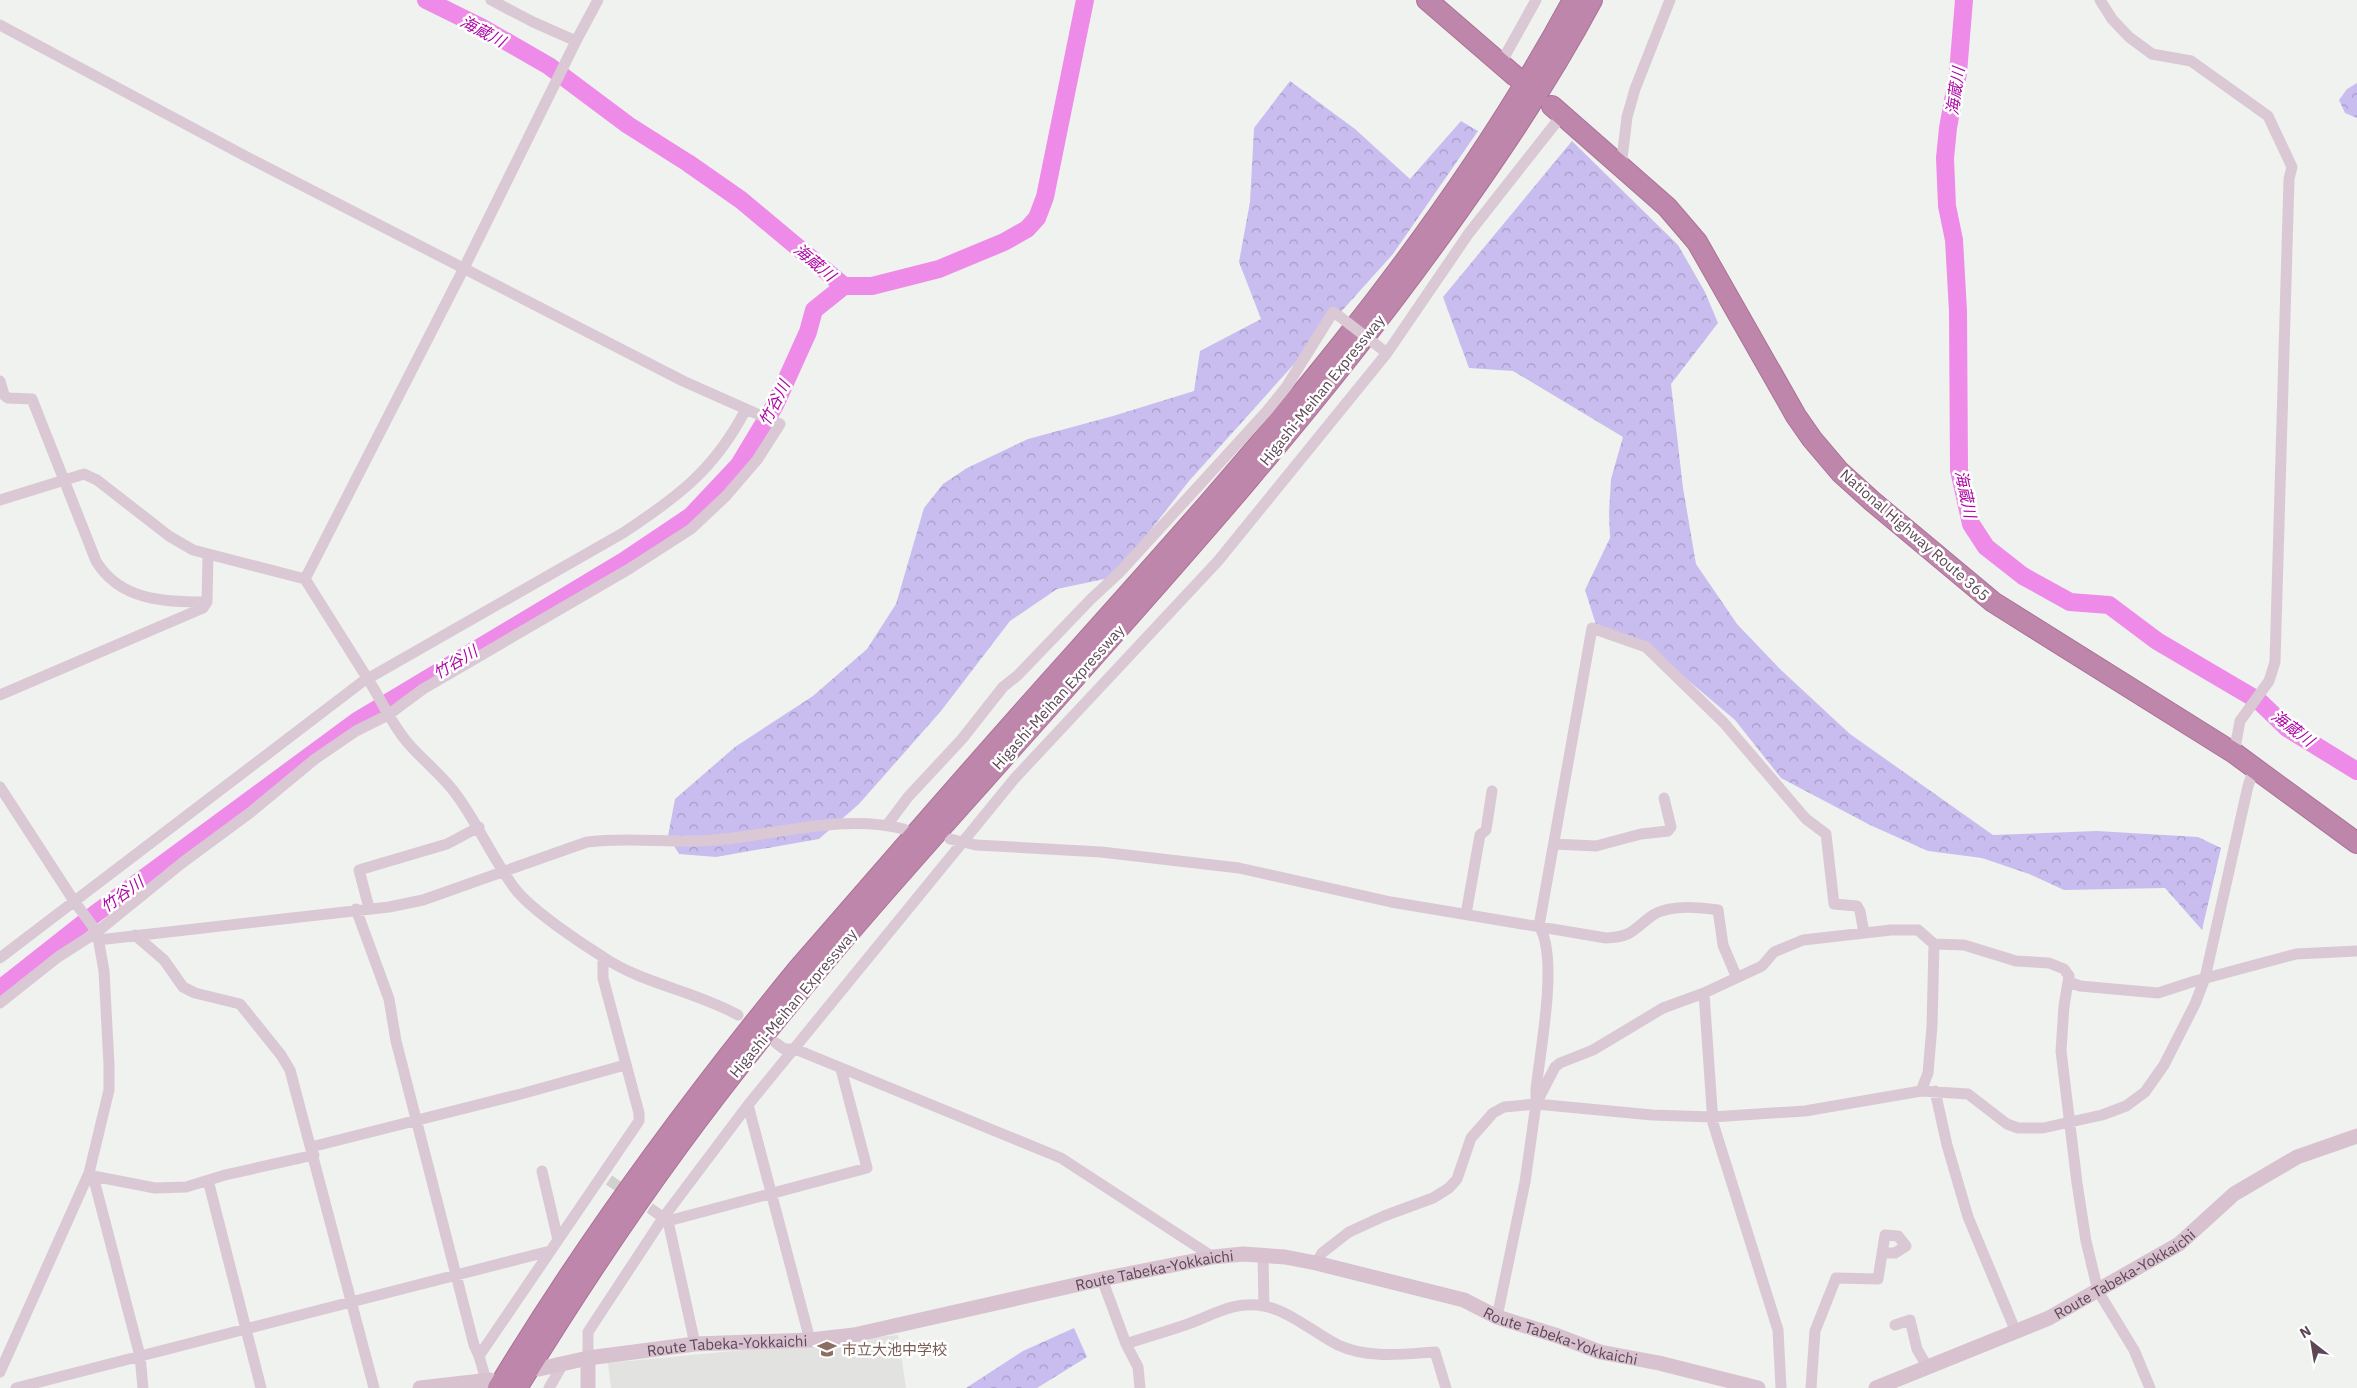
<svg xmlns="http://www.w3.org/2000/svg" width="2357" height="1388" font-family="'IBM Plex Sans','Noto Sans JP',sans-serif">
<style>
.education{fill:#e2e3e0}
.forest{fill:url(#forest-crowns)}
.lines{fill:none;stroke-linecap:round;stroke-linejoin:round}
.river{stroke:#ee8ae8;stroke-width:18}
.street-tunnel{stroke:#d3d0d0;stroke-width:11;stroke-dasharray:11 5.5;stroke-linecap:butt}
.highway-casing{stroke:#ab7296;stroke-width:22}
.street{stroke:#dac9d4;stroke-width:11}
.secondary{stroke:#d9c2d0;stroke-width:15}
.highway{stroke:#bf86ab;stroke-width:20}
.street-bridge{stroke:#dac9d4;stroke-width:11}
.labels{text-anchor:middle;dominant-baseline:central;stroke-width:5;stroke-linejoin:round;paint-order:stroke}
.street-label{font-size:15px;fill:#5d4756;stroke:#fff}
.education-label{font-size:15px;fill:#785e54;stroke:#fff;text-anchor:start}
.water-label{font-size:16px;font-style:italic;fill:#ae09a5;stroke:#fff}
</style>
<defs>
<pattern id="forest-crowns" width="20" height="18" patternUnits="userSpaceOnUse" patternTransform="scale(1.25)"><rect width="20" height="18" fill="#c9bdf0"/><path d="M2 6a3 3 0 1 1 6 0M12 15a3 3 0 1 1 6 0" fill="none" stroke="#a69bc5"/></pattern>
</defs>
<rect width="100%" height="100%" fill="#f0f2ef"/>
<path class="education" d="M 898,1335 L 906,1388 L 611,1388 L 608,1363 Z"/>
<path class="forest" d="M 1290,81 L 1355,129 L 1410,179 L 1461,121 L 1478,131 L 1393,254 L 1189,481 L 1114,577 L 1057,589 L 1010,621 L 941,711 L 859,804 L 819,839 L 716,857 L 679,854 L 668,836 L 675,799 L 735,747 L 813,696 L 867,649 L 896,604 L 924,508 L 943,484 L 967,468 L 1028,439 L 1113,416 L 1194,391 L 1200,351 L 1261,319 L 1239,262 L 1250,202 L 1254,128 Z
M 2357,83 L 2357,118 L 2345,113 L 2339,100 L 2347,89 Z
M 1572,141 L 1678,245 L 1705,292 L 1718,323 L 1671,384 L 1683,488 L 1696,564 L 1737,624 L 1781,670 L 1850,734 L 1993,835 L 2097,831 L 2198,837 L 2221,848 L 2202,930 L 2165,888 L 2064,890 L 2029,874 L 1982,858 L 1928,851 L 1870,825 L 1781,778 L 1735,720 L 1657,654 L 1598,631 L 1585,590 L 1610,538 L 1609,513 L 1611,479 L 1623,437 L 1513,371 L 1469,368 L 1443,297 Z
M 1074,1328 L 1087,1357 L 1037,1388 L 966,1388 L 1023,1351 Z"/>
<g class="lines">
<path class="river" d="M 426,0 L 481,27 L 549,66 L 628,125 L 688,163 L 741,200 L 844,286 L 872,286 L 939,269 L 1004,242 L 1027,229 L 1037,218 L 1045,197 L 1085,0
M 1964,0 L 1958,73 L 1948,128 L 1945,158 L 1947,206 L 1954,240 L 1958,311 L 1959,470 L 1971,524 L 1986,547 L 2023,576 L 2070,602 L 2109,605 L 2157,641 L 2259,701 L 2287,728 L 2357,771
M 0,989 L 95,914 L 357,721 L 624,561 L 691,516 L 739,465 L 775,405 L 808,332 L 814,310 L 844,286"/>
<path class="street-tunnel" d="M 609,1180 L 654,1211"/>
<g class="highway-casing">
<path id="highway" d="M 1427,0 L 1515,76
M 1552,106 L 1667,207 L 1697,242 L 1796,416 L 1812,439 L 1840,472 L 1872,501 L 1993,602 L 2234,753 L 2357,843
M 498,1388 C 587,1240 689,1102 798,969 C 888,866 978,761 1070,659 C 1254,454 1442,244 1573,0
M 517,1388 C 568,1305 621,1224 679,1145 C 769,1022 871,906 973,792 C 1131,614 1294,438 1434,245 C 1491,166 1546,86 1592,0"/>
</g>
<path class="street" d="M 491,0 L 533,22 L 576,41
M 2100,0 L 2112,19 L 2129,37 L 2152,54 L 2191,61 L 2268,116 L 2292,167 L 2289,179 L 2275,662 L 2269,681 L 2240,721 L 2234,753
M 0,25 L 247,157 L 683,381 L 780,424 L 757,460 L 726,496 L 691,529 L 629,569 L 423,689 L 388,715 L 356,731 L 315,759 L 251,812 L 182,863 L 97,932 L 58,957 L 0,1003
M 1501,63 L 1536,0
M 1621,167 L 1627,117 L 1635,89 L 1670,0
M 0,381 L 4,395 L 8,398 L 32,399 L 96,561 C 120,601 165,602 207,602
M 0,500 L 84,474 L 97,480 L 169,536 L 193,550 L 305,579 C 327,614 349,649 371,684 C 383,704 392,724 407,742 C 423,761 444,776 458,797 C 479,826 495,863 516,890 C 533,911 579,942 603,957 C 643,984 695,991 738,1015
M 305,579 L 464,268 L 576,41 L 598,0
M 0,695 L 203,608 L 207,602 L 208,555
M 0,787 L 74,901 L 97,932 L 104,971 L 109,1065 L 109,1090 L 89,1173 L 0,1372
M 887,825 L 908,797 L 962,739 L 1003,687 L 1018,675 L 1091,599 L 1119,573 L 1267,411 L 1287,386 L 1333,312 L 1339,316
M 950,839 L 976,845 L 1101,852 L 1239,868 L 1391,902 L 1606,938 C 1633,937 1633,929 1653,915 C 1671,904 1699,907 1718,910 L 1723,945 L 1737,978
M 1554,844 L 1596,846 L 1641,834 L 1668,831 L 1671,827 L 1664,798
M 369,908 L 359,870 L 447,844 L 479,827
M 356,909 L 389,999 L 396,1041 L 474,1345 L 479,1356
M 1466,914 L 1480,835 L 1486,830 L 1492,791
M 135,935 L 164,960 L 183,987 L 195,993 L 240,1004 L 281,1055 L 290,1070 L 374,1388
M 98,940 L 389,907 L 423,900 L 587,842 C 623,837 661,842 698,841 C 766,839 836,812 904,829
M 0,958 L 362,682 L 623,533 C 679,496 715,469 746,409
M 2069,982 L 2080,986 L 2158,993 L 2195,981 L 2296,954 L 2357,951
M 776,1043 L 784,1049 L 795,1049 L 1061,1158 L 1213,1257
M 1921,1091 L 1928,1073 L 1932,1026 L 1934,944
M 1935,1091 L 1947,1145 L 1968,1217 L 2016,1332
M 1538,1100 L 1555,1067 L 1560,1063 L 1593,1050 L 1663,1008 L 1704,993
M 748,1105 L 810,1340
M 311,1147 L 521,1094 L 625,1065
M 542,1171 L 558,1240
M 89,1173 L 93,1176 L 155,1188 L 186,1187 L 225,1175 L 314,1155
M 93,1176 L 140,1356 L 143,1388
M 208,1180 L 261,1388
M 654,1211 L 668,1221 L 695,1344
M 668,1221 L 867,1168 L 841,1069
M 1263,1255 L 1264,1306
M 1316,1263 L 1322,1253 L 1349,1232 L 1384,1216 L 1433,1198 L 1449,1188 L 1457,1179 L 1471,1138 L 1493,1113 L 1504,1107 L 1536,1104 L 1652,1115 L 1712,1117 L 1805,1111 L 1921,1091 L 1968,1094 L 2007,1124 L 2018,1128 L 2043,1128 L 2102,1115 L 2126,1106 L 2145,1092 L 2164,1065 L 2195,1004 L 2205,978 L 2248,786 L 2254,768
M 1102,1279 L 1126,1344 L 1138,1367 L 1140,1388
M 1497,1317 L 1525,1182 L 1536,1104 L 1536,1089 C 1540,1051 1559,957 1539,926 L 1592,628 L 1646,647 L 1724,723 L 1806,819 L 1826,834 L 1834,904 L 1857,906 L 1860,911 L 1864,933
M 1895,1325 L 1910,1320 L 1917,1349 L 1928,1368
M 1126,1344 C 1147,1337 1168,1331 1188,1324 C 1213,1315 1235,1300 1264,1306 C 1290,1311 1314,1333 1338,1345 C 1368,1359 1403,1354 1435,1352 L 1446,1388
M 588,1358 L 588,1332 L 663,1218 L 748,1105 L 1015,778 L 1218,561 L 1387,353 L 1469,233 L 1562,115
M 486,1380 L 479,1356 L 639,1121 L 639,1113 L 603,978 L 603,958
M 16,1388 L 550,1251
M 549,1388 L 563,1364
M 1781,1388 L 1778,1330 L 1713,1123 L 1704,993 L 1762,966 L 1774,952 L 1803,940 L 1891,930 L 1918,930 L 1934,944 L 1964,945 L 2016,961 L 2049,963 L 2064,969 L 2069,976 L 2064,1006 L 2061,1051 L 2077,1183 L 2086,1241 L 2098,1291 L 2134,1350 L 2150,1388
M 1811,1388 L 1815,1331 L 1836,1278 L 1878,1279 L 1885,1235 L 1898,1236 L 1906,1246 L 1895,1253 L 1882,1253"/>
<g class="secondary">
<path d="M 588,1358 L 588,1388"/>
<path id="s1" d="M 539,1369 L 588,1358 L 695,1344 L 810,1340 L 854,1335 L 1102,1279 L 1213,1257 L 1243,1254 L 1285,1257 L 1316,1263 L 1464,1300 L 1497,1317 L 1558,1336 L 1600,1352 L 1659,1363 L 1758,1388"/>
<path d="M 420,1388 L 490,1380"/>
<path id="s2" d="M 1876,1388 L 2049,1318 L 2179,1244 L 2234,1194 L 2297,1157 L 2357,1136"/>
</g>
<use href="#highway" class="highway"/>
<path class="street-bridge" d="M 1339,316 L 1383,350"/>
</g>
<defs>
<g id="school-bare" transform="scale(1.5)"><path d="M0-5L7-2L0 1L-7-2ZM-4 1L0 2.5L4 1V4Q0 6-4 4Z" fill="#8d6e63" stroke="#fff" stroke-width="2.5" paint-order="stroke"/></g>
</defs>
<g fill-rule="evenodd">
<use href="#school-bare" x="827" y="1349"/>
</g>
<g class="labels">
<g class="street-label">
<text transform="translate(1322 390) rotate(-51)">Higashi-Meihan Expressway</text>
<text transform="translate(1915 535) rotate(41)">National Highway Route 365</text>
<text transform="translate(1058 697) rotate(-48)">Higashi-Meihan Expressway</text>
<text transform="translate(793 1003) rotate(-50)">Higashi-Meihan Expressway</text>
<text stroke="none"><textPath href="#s1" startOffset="625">Route Tabeka-Yokkaichi</textPath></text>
<text stroke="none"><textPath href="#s2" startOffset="274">Route Tabeka-Yokkaichi</textPath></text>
<text stroke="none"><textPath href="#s1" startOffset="1045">Route Tabeka-Yokkaichi</textPath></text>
<text stroke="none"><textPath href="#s1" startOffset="190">Route Tabeka-Yokkaichi</textPath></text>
</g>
<g class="education-label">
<text x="842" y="1349">市立大池中学校</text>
</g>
<g class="water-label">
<text transform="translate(483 31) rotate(28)">海蔵川</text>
<text transform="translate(1955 91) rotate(-82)">海蔵川</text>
<text transform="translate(815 262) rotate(40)">海蔵川</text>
<text transform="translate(774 403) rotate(-63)">竹谷川</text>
<text transform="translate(1966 494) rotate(78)">海蔵川</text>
<text transform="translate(455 662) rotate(-31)">竹谷川</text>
<text transform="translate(2293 728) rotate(37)">海蔵川</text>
<text transform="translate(122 894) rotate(-36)">竹谷川</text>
</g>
</g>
<g transform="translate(2312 1343) rotate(329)" stroke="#ffffff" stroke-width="4" paint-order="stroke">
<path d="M0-4L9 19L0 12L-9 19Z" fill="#5d4756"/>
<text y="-8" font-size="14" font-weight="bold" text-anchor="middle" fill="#5d4756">N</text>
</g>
</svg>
